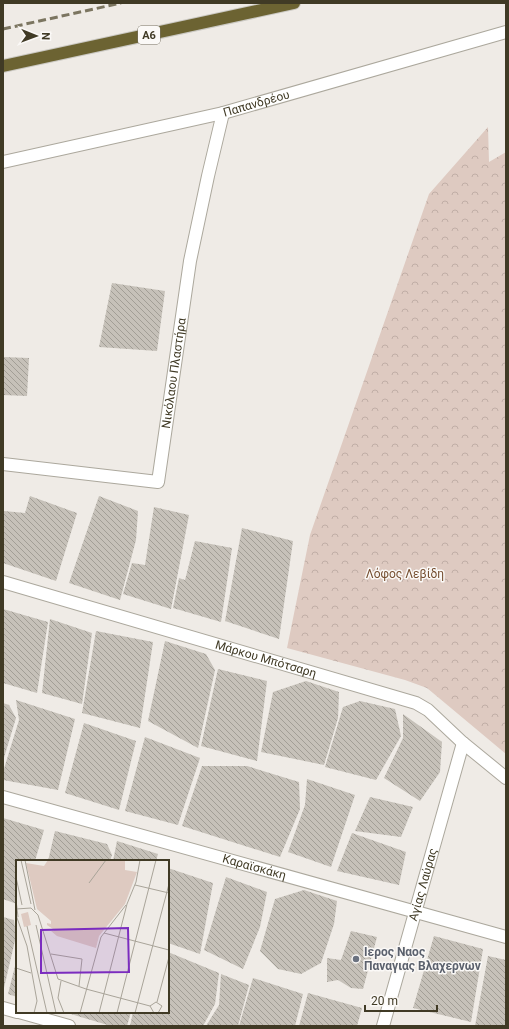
<svg xmlns="http://www.w3.org/2000/svg" width="509" height="1029" font-family="Roboto,sans-serif">
<style>
.forest{fill:url(#forest-crowns)}
.building{fill:url(#building-back-hatch)}
.lines{fill:none;stroke-linecap:round;stroke-linejoin:round}
.minor-casing{stroke:#aca89d;stroke-width:14}
.highway-casing{stroke:#cac8c2;stroke-width:14}
.minor{stroke:#fff;stroke-width:12}
.highway{stroke:#6c6332;stroke-width:12}
.rail{stroke:#7b7560;stroke-width:3;stroke-dasharray:8 4;stroke-linecap:butt}
.worship-dot{fill:#6b7280;stroke:#fbf9f7;stroke-width:1.5}
.labels{text-anchor:middle;dominant-baseline:central;stroke-width:3;stroke-linejoin:round;paint-order:stroke}
.shield{fill:#fbf9f7;stroke:#787364;stroke-width:1}
.shield-label{font-size:11px;font-weight:bold;fill:#403a25}
.street-label{font-size:12px;fill:#403a25;stroke:#fbf9f7}
.park-label{font-size:12px;fill:#764f31;stroke:#fbf9f7}
.worship-label{font-size:12px;font-weight:bold;fill:#5b616d;stroke:#fbf9f7;text-anchor:start}
.inset-road{fill:none;stroke:#a9a499;stroke-width:1}
.view{fill:#7b2cbf;fill-opacity:0.15;stroke:#7b2cbf;stroke-width:2}
.inset-edge{fill:none;stroke:#403a25;stroke-width:2}
</style>
<defs>
<pattern id="forest-crowns" width="20" height="18" patternUnits="userSpaceOnUse"><rect width="20" height="18" fill="#decac1"/><path d="M2 6a3 3 0 1 1 6 0M12 15a3 3 0 1 1 6 0" fill="none" stroke="#c0aea6"/></pattern>
<pattern id="building-back-hatch" width="6" height="6" patternUnits="userSpaceOnUse"><rect width="6" height="6" fill="#c6c1b9"/><path d="M-1 5l2 2M0 0l6 6M5-1l2 2" fill="none" stroke="#a29e96"/></pattern>
</defs>
<rect width="100%" height="100%" fill="#efebe6"/>
<path class="forest" d="M 488,127 L 489,162 L 506,152 L 506,754 L 427,688 L 405,680 L 287,648 L 310,535 L 429,194 Z"/>
<path class="building" d="M 112,283 L 165,291 L 157,351 L 99,347 Z
M 3,357 L 29,358 L 27,396 L 3,395 Z
M 30,496 L 77,513 L 56,581 L 3,563 L 3,515 L 4,511 L 25,513 Z
M 99,496 L 138,511 L 136,540 L 120,600 L 69,583 Z
M 154,507 L 189,515 L 171,609 L 123,594 L 132,563 L 145,565 Z
M 242,528 L 293,541 L 279,639 L 225,621 Z
M 195,541 L 232,548 L 221,622 L 173,608 L 179,578 L 185,580 Z
M 3,609 L 48,622 L 37,693 L 3,683 Z
M 50,619 L 92,633 L 82,704 L 42,693 Z
M 96,631 L 153,642 L 140,728 L 82,713 Z
M 165,641 L 206,654 L 215,670 L 198,748 L 148,721 Z
M 218,669 L 267,681 L 257,761 L 201,746 Z
M 306,681 L 339,692 L 338,718 L 324,765 L 261,752 L 273,692 Z
M 16,700 L 75,719 L 58,790 L 3,780 L 3,772 L 19,720 Z
M 360,701 L 395,709 L 401,736 L 376,780 L 325,767 L 343,707 Z
M 3,703 L 9,705 L 16,718 L 3,761 Z
M 403,714 L 442,742 L 440,772 L 420,801 L 384,778 L 403,738 Z
M 84,723 L 136,741 L 119,810 L 65,793 Z
M 145,737 L 200,758 L 178,825 L 125,811 Z
M 202,766 L 247,766 L 299,782 L 300,809 L 280,857 L 182,826 Z
M 307,779 L 355,795 L 331,867 L 288,852 L 305,805 Z
M 370,797 L 413,807 L 401,837 L 355,831 Z
M 3,818 L 44,830 L 35,861 L 17,861 L 17,904 L 3,899 Z
M 55,831 L 107,844 L 112,855 L 110,861 L 48,861 Z
M 352,833 L 406,852 L 399,885 L 337,871 Z
M 117,841 L 158,854 L 156,861 L 113,861 Z
M 168,868 L 213,883 L 200,954 L 168,943 Z
M 226,877 L 267,892 L 260,927 L 243,969 L 204,950 Z
M 304,890 L 337,901 L 334,924 L 321,963 L 301,974 L 278,969 L 260,951 L 275,899 Z
M 3,917 L 14,920 L 16,936 L 4,988 L 3,987 Z
M 351,931 L 377,937 L 363,989 L 351,988 L 338,980 L 327,982 L 327,958 L 341,960 Z
M 434,936 L 483,949 L 471,1022 L 413,1008 Z
M 168,952 L 219,973 L 215,1004 L 203,1026 L 130,1026 L 133,1012 L 168,1012 Z
M 488,956 L 506,960 L 506,1026 L 475,1026 Z
M 16,962 L 17,962 L 17,997 L 8,994 Z
M 221,974 L 249,985 L 238,1026 L 206,1026 L 219,1005 Z
M 253,978 L 303,994 L 295,1026 L 239,1026 Z
M 308,993 L 362,1008 L 357,1026 L 299,1026 Z
M 64,1012 L 131,1012 L 127,1026 L 111,1026 Z"/>
<g class="lines">
<g class="minor-casing">
<g id="minor">
<path id="s1" d="M 3,162 L 223,113 L 506,32"/>
<path id="s2" d="M 3,464 L 158,482 L 190,261 L 208,176 L 223,113"/>
<path id="s3" d="M 3,582 L 416,703 L 428,710 L 463,743 L 506,778"/>
<path id="s4" d="M 3,797 L 506,937"/>
<path d="M 3,1008 L 17,1012"/>
<path d="M 19,1012 L 69,1026"/>
<path id="s5" d="M 383,1026 L 463,743"/>
</g>
</g>
<g class="highway-casing">
<path id="highway" d="M 3,66 L 294,3"/>
</g>
<use href="#minor" class="minor"/>
<use href="#highway" class="highway"/>
<path class="rail" d="M 3,29 L 121,3"/>
</g>
<circle class="worship-dot" cx="356" cy="959" r="4"/>
<g class="labels">
<rect class="shield" x="138" y="26" width="22" height="18" rx="3"/>
<g class="shield-label">
<text x="149" y="35">Α6</text>
</g>
<g class="street-label">
<text stroke="none"><textPath href="#s1" startOffset="260">Παπανδρέου</textPath></text>
<text stroke="none"><textPath href="#s2" startOffset="266">Νικόλαου Πλαστήρα</textPath></text>
<text stroke="none"><textPath href="#s3" startOffset="274">Μάρκου Μπότσαρη</textPath></text>
<text stroke="none"><textPath href="#s4" startOffset="261">Καραϊσκάκη</textPath></text>
<text stroke="none"><textPath href="#s5" startOffset="147">Αγίας Λαύρας</textPath></text>
</g>
<g class="park-label">
<text x="405" y="574">Λόφος Λεβίδη</text>
</g>
<g class="worship-label">
<text x="364" y="952">Ιερος Ναος<tspan x="364" dy="14">Παναγιας Βλαχερνων</tspan></text>
</g>
</g>
<g transform="translate(16 860)">
<rect width="153" height="153" fill="#efebe6"/>
<path d="M 32,0 L 109,0 L 109,10 L 121,12 L 109,44 L 83,76 L 80,88 L 41,76 L 35,71 L 38,71 L 37,69 L 31,65 L 31,63 L 35,64 L 35,61 L 21,49 L 10,3 L 28,6 Z" fill="#decac1"/>
<path d="M 12,52 L 15,65 L 8,67 L 5,54 Z" fill="#decac1"/>
<path class="inset-road" d="M 5,0 L 15,44M 9,0 L 19,50M 0,17 L 6,45M 73,23 L 90,0M 119,25 L 153,33M 0,40 L 2,57M 0,49 L 15,48 L 22,55 L 42,119 L 70,129 L 134,146M 0,55 L 11,86 L 21,141 L 18,153M 20,65 L 40,153M 11,66 L 31,153M 88,73 L 153,90M 35,94 L 66,99 L 63,126M 0,108 L 15,113M 45,121 L 42,138 L 48,153M 141,142 L 153,97M 64,153 L 85,77 L 110,45M 83,153 L 111,44 L 120,22 L 124,0M 101,153 L 140,0M 119,153 L 153,24M 138,153 L 134,146 L 140,142 L 146,146 L 142,153"/>
<path class="view" d="M 112,68 L 113,112 L 25,113 L 25,70 Z"/>
<rect width="153" height="153" class="inset-edge"/>
</g>
<rect width="509" height="1029" fill="none" stroke="#403a25" stroke-width="8"/>
<g transform="translate(36 36) rotate(91)" stroke="#fbf9f7" stroke-width="3" paint-order="stroke">
<path d="M0-3L7 15L0 10L-7 15Z" fill="#403a25"/>
<text y="-6" font-size="11" font-weight="bold" text-anchor="middle" fill="#403a25">N</text>
</g>
<path d="M365 1005v6h72v-6" fill="none" stroke="#403a25" stroke-width="2"/>
<text x="371" y="1005" font-size="12" fill="#403a25" stroke="#fbf9f7" stroke-width="3" paint-order="stroke">20 m</text>
</svg>
